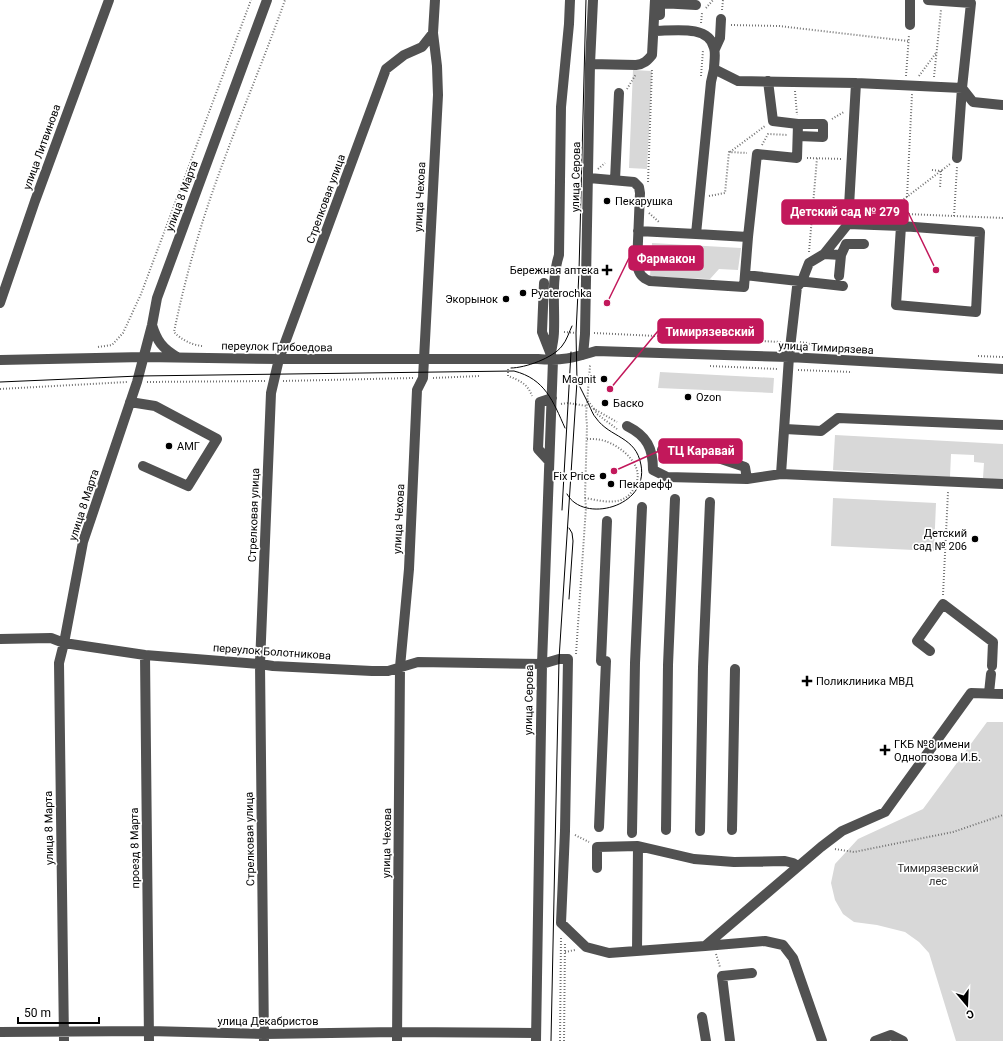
<svg xmlns="http://www.w3.org/2000/svg" width="1003" height="1041" font-family="Roboto,sans-serif">
<style>
.green{fill:#d8d8d8}
.lines{fill:none;stroke-linecap:round;stroke-linejoin:round}
.path{stroke:#737373;stroke-width:2;stroke-dasharray:1 2;stroke-linecap:butt}
.minor{stroke:#515151;stroke-width:10}
.tram{stroke:#000;stroke-width:1}
.poi-dot{fill:#000;stroke:#fff;stroke-width:1.5}
.labels{text-anchor:middle;dominant-baseline:central;stroke-width:3.5;stroke-linejoin:round;paint-order:stroke}
.street-label{font-size:11px;fill:#000;stroke:#fff}
.poi-label{font-size:11px;fill:#000;stroke:#fff;text-anchor:start}
.park-label{font-size:11px;fill:#2f2f2f;stroke:#fff}
.leader{fill:none;stroke:#c2185b;stroke-width:1.5}
.callout-dot{fill:#c2185b;stroke:#fff;stroke-width:1.5}
.callout{fill:#c2185b;stroke:#c2185b;stroke-width:1.5}
.callout-label{font-size:12px;text-anchor:middle;font-weight:bold;fill:#fff}
</style>
<rect width="100%" height="100%" fill="#fff"/>
<path class="green" d="M 633,70 L 652,71 L 647,169 L 629,168 Z
M 652,243 L 741,248 L 738,270 L 719,269 L 710,279 L 650,277 Z
M 660,372 L 774,378 L 773,393 L 658,388 Z
M 835,435 L 1003,444 L 1003,480 L 983,478 L 984,463 L 974,462 L 974,455 L 951,454 L 950,477 L 833,470 Z
M 833,498 L 936,503 L 934,551 L 831,546 Z
M 987,722 L 1003,722 L 1003,1041 L 956,1041 L 929,953 L 919,942 L 905,932 L 877,925 L 854,922 L 843,914 L 835,900 L 831,883 L 835,864 L 858,839 L 923,809 Z"/>
<g class="lines">
<path class="path" d="M 706,8 L 713,0
M 722,10 L 723,0
M 701,23 L 702,13
M 731,25 L 779,26 L 908,41
M 701,76 L 703,50
M 906,76 L 909,35
M 919,76 L 936,53
M 934,77 L 941,10
M 627,89 L 636,74
M 795,91 L 797,115
M 832,119 L 844,112
M 762,145 L 768,134 L 788,135
M 730,152 L 765,126
M 807,158 L 843,159
M 598,169 L 605,163
M 932,170 L 941,171 L 940,188
M 648,182 L 652,69
M 709,196 L 725,193 L 729,152 L 747,153
M 907,197 L 912,94
M 858,212 L 1003,218
M 887,212 L 950,164
M 649,213 L 659,222
M 954,216 L 957,167
M 809,252 L 817,158
M 566,269 L 576,271
M 564,332 L 576,333
M 594,333 L 781,342
M 800,342 L 807,343 L 820,348
M 202,346 C 192,345 180,339 174,332 C 183,288 195,244 209,202 C 232,134 261,68 285,0
M 98,347 L 112,345 L 123,333 L 141,294 L 251,0
M 978,356 L 1003,357
M 710,366 L 778,369
M 508,369 L 508,376 C 519,380 528,384 532,396
M 798,370 L 852,372
M 433,378 L 480,376
M 283,381 L 413,378
M 147,382 L 265,381
M 0,389 L 127,382
M 588,401 L 594,409 L 617,422
M 561,404 L 568,403 L 587,406
M 594,409 L 597,414 L 617,429
M 585,498 C 597,500 614,505 625,498 C 631,495 635,487 637,481 C 642,463 620,446 605,441 C 599,439 593,439 587,439
M 943,595 L 948,492
M 576,654 L 586,507 L 585,498 L 587,425 L 586,415 L 590,366 L 591,364
M 575,835 L 589,842
M 835,849 L 854,852 L 953,832 L 1003,815
M 565,952 L 575,950
M 716,954 L 720,967
M 560,1041 L 561,938
M 564,1041 L 565,942"/>
<path class="minor" d="M 928,0 L 971,3 L 962,88 L 957,158
M 660,15 L 660,3 L 696,5
M 910,25 L 910,0
M 654,31 C 672,31 709,24 714,48 C 716,54 714,63 714,69 L 738,81 L 856,83 L 962,88 L 973,102 L 1002,105
M 715,49 L 720,38 L 721,19
M 590,64 L 636,65 C 644,64 647,61 652,55 L 655,0
M 714,69 L 711,82 L 696,234 L 748,237 L 757,154 L 797,158 L 798,124 L 773,121 L 768,81
M 856,83 L 848,224 L 824,254 L 809,263 L 802,281 L 797,287 L 789,357 L 781,474 L 1003,484
M 798,124 L 823,124 L 823,137 L 799,136
M 589,178 L 634,182 L 639,187 L 640,193 L 637,265 C 639,274 642,278 650,281 L 744,287 L 748,237
M 615,180 L 619,93
M 848,224 L 901,226 L 980,232 L 976,312 L 896,305 L 901,226
M 638,231 L 696,234
M 824,254 L 841,255 L 839,276
M 841,255 L 846,244 L 864,244
M 745,275 L 843,286
M 0,303 L 35,201 L 109,0
M 152,325 C 157,341 162,348 177,357
M 551,353 C 552,346 554,339 554,331 C 555,306 551,280 559,255 L 561,107 L 569,24 L 570,0
M 583,355 L 585,334 L 590,64 L 593,0
M 0,360 L 144,357 L 279,359 L 538,359 C 562,361 573,358 596,351 L 789,357 L 1003,369
M 130,402 L 155,406 L 217,439 L 188,486 L 143,466
M 627,426 C 647,436 653,448 653,470 L 667,477 L 747,479 L 781,474
M 785,429 L 821,431 L 838,418 L 1003,425
M 662,450 L 691,451 L 712,456 L 745,467 L 747,479
M 549,461 L 538,449 L 540,402 L 552,398
M 0,639 L 51,638 L 64,643 L 145,655 L 260,664 L 273,666 L 372,671 L 388,671 L 418,662 L 542,664 L 559,659 L 568,659 L 565,831 L 561,923 L 586,947 L 609,953 L 705,946 L 821,847 L 842,831 L 885,812 L 971,693 L 1003,694
M 930,651 L 917,641 L 943,604 L 993,642 L 992,666
M 145,655 L 149,1041
M 601,661 L 607,521
M 989,693 L 991,674
M 599,827 L 606,661
M 666,830 L 668,665 L 675,499
M 732,830 L 735,669
M 700,831 L 703,667 L 710,502
M 632,833 L 635,663 L 642,507
M 597,868 L 597,847 L 638,846 L 694,859 L 734,862 L 785,861 L 793,863 L 798,866
M 705,946 L 765,941 L 783,945 L 793,958 L 822,1041
M 637,951 L 638,846
M 702,1017 L 706,1041
M 0,1032 L 149,1031 L 264,1034 L 397,1032 L 536,1033
M 64,1041 L 59,663 L 64,643 L 83,542 L 137,382 L 152,325 L 157,298 L 267,0
M 264,1041 L 260,664 L 271,393 L 279,359 L 386,69 L 404,55 L 422,47 L 433,33
M 397,1041 L 400,667 L 409,569 L 417,390 L 423,378 L 438,95 L 437,66 L 433,33 L 435,0
M 536,1041 L 542,664 L 553,360 L 542,332 L 544,283
M 730,1041 L 722,976 L 752,973
M 875,1041 L 891,1035 L 903,1041"/>
<path class="tram" d="M 511,368 C 525,368 553,358 562,346 C 567,340 569,332 572,326
M 0,382 L 139,376 L 514,371 C 545,379 553,401 565,428
M 567,494 C 583,524 649,507 641,465 C 636,436 610,438 596,418 C 593,415 591,409 589,405 C 585,397 581,389 577,381
M 562,510 L 571,352
M 569,599 L 573,541 L 572,533 L 569,528
M 551,1041 L 559,659 L 577,381 L 576,333 L 579,271 L 586,0"/>
</g>
<g class="poi-dot">
<circle cx="607" cy="201" r="4"/>
<path d="M605 264h4v4h4v4h-4v4h-4v-4h-4v-4h4z"/>
<circle cx="523" cy="293" r="4"/>
<circle cx="506" cy="299" r="4"/>
<circle cx="604" cy="379" r="4"/>
<circle cx="688" cy="397" r="4"/>
<circle cx="605" cy="403" r="4"/>
<circle cx="169" cy="446" r="4"/>
<circle cx="603" cy="476" r="4"/>
<circle cx="611" cy="484" r="4"/>
<circle cx="975" cy="539" r="4"/>
<path d="M805 675h4v4h4v4h-4v4h-4v-4h-4v-4h4z"/>
<path d="M883 744h4v4h4v4h-4v4h-4v-4h-4v-4h4z"/>
</g>
<g class="labels">
<g class="street-label">
<text transform="translate(42 147) rotate(-70)">улица Литвинова</text>
<text transform="translate(576 177) rotate(-89)">улица Серова</text>
<text transform="translate(182 196) rotate(-70)">улица 8 Марта</text>
<text transform="translate(420 197) rotate(-87)">улица Чехова</text>
<text transform="translate(326 199) rotate(-70)">Стрелковая улица</text>
<text transform="translate(277 347) rotate(1)">переулок Грибоедова</text>
<text transform="translate(826 348) rotate(3)">улица Тимирязева</text>
<text transform="translate(84 505) rotate(-72)">улица 8 Марта</text>
<text transform="translate(254 515) rotate(-88)">Стрелковая улица</text>
<text transform="translate(399 519) rotate(-87)">улица Чехова</text>
<text transform="translate(272 652) rotate(4)">переулок Болотникова</text>
<text transform="translate(529 700) rotate(-89)">улица Серова</text>
<text transform="translate(49 828) rotate(-91)">улица 8 Марта</text>
<text transform="translate(250 839) rotate(-91)">Стрелковая улица</text>
<text transform="translate(387 843) rotate(-89)">улица Чехова</text>
<text transform="translate(135 848) rotate(-91)">проезд 8 Марта</text>
<text x="268" y="1021">улица Декабристов</text>
</g>
<g class="poi-label">
<text x="615" y="201">Пекарушка</text>
<text x="599" y="270" text-anchor="end">Бережная аптека</text>
<text x="531" y="293">Pyaterochka</text>
<text x="498" y="299" text-anchor="end">Экорынок</text>
<text x="596" y="379" text-anchor="end">Magnit</text>
<text x="696" y="397">Ozon</text>
<text x="613" y="403">Баско</text>
<text x="177" y="446">АМГ</text>
<text x="595" y="476" text-anchor="end">Fix Price</text>
<text x="619" y="484">Пекарефф</text>
<text x="967" y="533" text-anchor="end">Детский<tspan x="967" dy="13">сад № 206</tspan></text>
<text x="816" y="681">Поликлиника МВД</text>
<text x="894" y="744">ГКБ №8 имени<tspan x="894" dy="13">Однопозова И.Б.</tspan></text>
</g>
<g class="park-label">
<text x="938" y="868">Тимирязевский<tspan x="938" dy="13">лес</tspan></text>
</g>
</g>
<path class="leader" d="M936 270L908 212M607 303L629 258M610 389L658 331M614 471L659 451"/>
<g class="callout-dot">
<circle cx="936" cy="270" r="4"/>
<circle cx="607" cy="303" r="4"/>
<circle cx="610" cy="389" r="4"/>
<circle cx="614" cy="471" r="4"/>
</g>
<g class="callout">
<rect x="782" y="200" width="126" height="24" rx="4"/>
<rect x="629" y="246" width="74" height="24" rx="4"/>
<rect x="658" y="319" width="105" height="24" rx="4"/>
<rect x="659" y="439" width="83" height="24" rx="4"/>
</g>
<g class="callout-label">
<text x="845" y="216">Детский сад № 279</text>
<text x="666" y="263">Фармакон</text>
<text x="710" y="336">Тимирязевский</text>
<text x="701" y="455">ТЦ Каравай</text>
</g>
<g transform="translate(967 1005) rotate(161)" stroke="#ffffff" stroke-width="3" paint-order="stroke">
<path d="M0-3L7 15L0 10L-7 15Z" fill="#000000"/>
<text y="-6" font-size="11" font-weight="bold" text-anchor="middle" fill="#000000">С</text>
</g>
<path d="M18 1017v6h81v-6" fill="none" stroke="#000000" stroke-width="2"/>
<text x="24" y="1017" font-size="12" fill="#000000" stroke="#ffffff" stroke-width="3" paint-order="stroke">50 m</text>
</svg>
